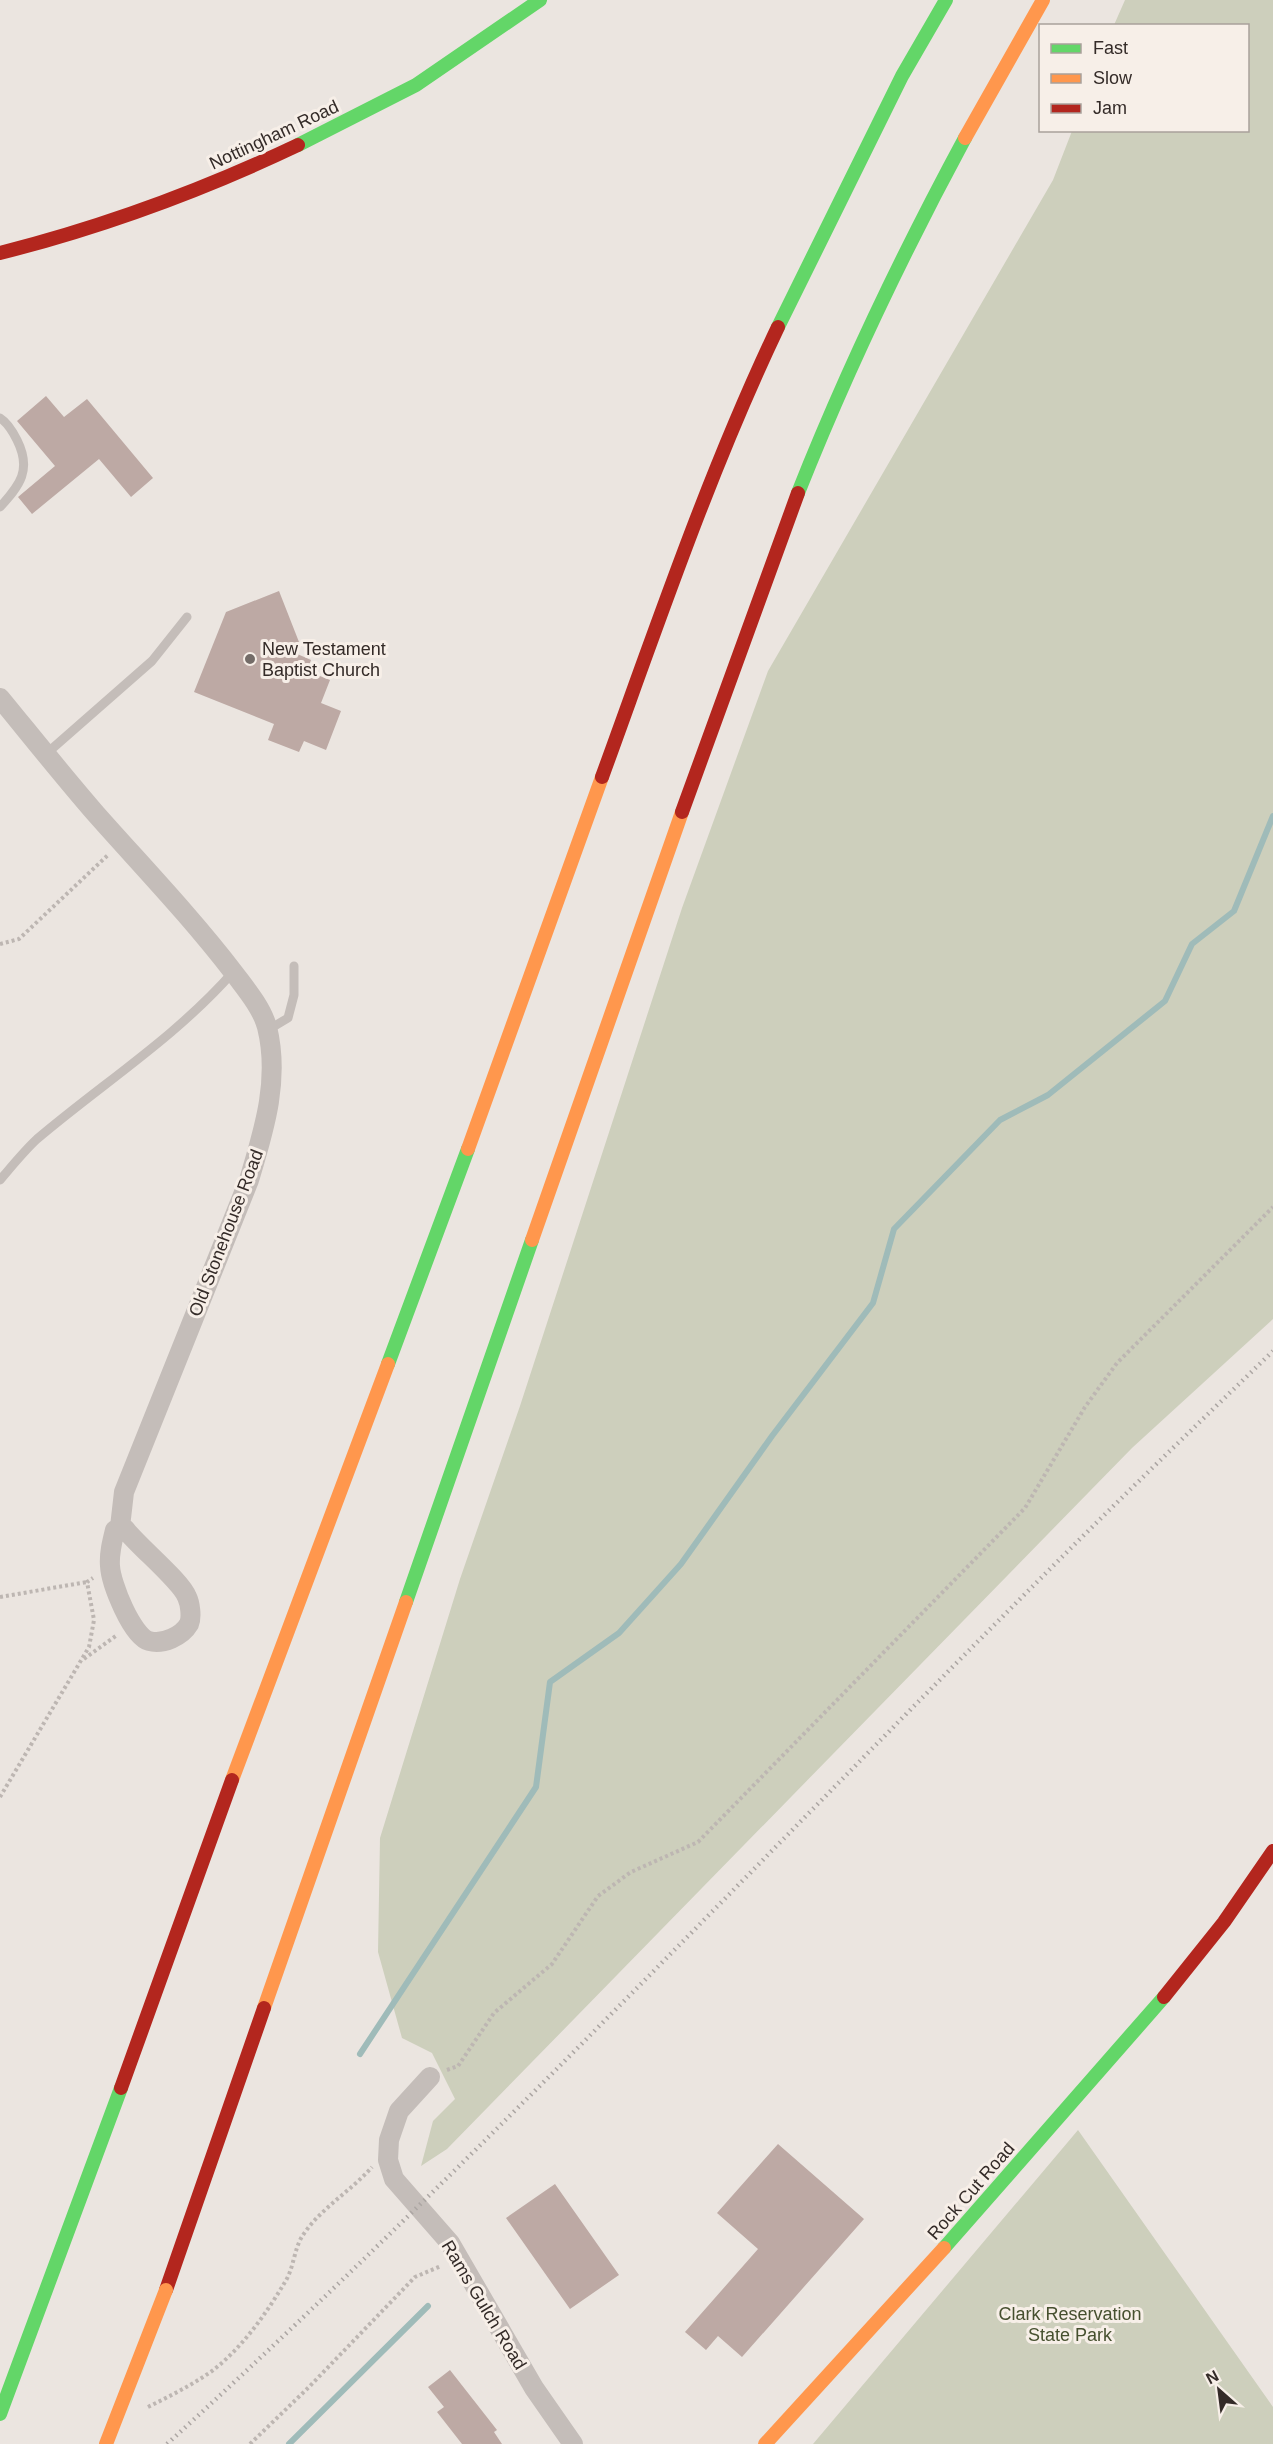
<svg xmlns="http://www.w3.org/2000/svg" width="1273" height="2444" font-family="Arial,sans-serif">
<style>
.green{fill:#cdcfbc}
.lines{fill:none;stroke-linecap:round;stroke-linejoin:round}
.stream{stroke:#9fbbb9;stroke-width:6}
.building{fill:#bda9a4}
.path{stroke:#bdb6b2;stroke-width:4;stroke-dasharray:3 3;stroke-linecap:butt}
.lane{stroke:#c4bdb9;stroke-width:9}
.street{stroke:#c4bdb9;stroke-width:20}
.fast{stroke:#63d668;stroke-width:14}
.slow{stroke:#ff974d;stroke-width:14}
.jam{stroke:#b3261e;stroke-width:14}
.rail{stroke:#aca6a3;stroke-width:4.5;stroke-dasharray:1.5 4.5;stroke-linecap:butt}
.slow-bridge{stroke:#ff974d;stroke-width:14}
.poi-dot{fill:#746c68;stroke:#f7efe8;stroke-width:2}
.labels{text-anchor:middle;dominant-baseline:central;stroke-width:6;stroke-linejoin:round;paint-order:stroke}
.street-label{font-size:18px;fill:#342b28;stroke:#f7efe8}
.poi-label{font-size:18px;fill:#342b28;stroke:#f7efe8;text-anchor:start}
.park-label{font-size:18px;fill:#46502f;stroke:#f7efe8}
</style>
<rect width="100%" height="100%" fill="#ebe5e0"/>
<path class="green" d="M 1125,0 L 1273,0 L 1273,1319 L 1132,1448 L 447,2149 L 421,2166 L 433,2121 L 455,2099 L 432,2053 L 402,2038 L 378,1952 L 380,1838 L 460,1579 L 520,1406 L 682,908 L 768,671 L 1053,180 L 1072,131 L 1248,130 L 1248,26 L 1114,25 Z
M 1078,2130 L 1273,2407 L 1273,2444 L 813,2444 Z"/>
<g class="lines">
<path class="stream" d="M 360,2054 L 536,1787 L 550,1682 L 619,1633 L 681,1564 L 772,1436 L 873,1303 L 894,1229 L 1000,1120 L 1048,1095 L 1165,1001 L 1192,944 L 1234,911 L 1273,816
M 289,2444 L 428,2306"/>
</g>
<path class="building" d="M 46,396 L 64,417 L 87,399 L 153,478 L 131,497 L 99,459 L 32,514 L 18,497 L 55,466 L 17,421 Z
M 279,591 L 299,642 L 295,653 L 311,660 L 307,671 L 330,680 L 321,703 L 341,711 L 326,750 L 304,741 L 299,752 L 268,740 L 274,724 L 194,692 L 226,612 Z
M 778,2144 L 864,2219 L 742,2357 L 718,2336 L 706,2350 L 685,2332 L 758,2249 L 717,2213 Z
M 555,2184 L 619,2275 L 570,2309 L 506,2218 Z
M 450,2370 L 497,2430 L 494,2432 L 502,2444 L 462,2444 L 437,2412 L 444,2407 L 428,2387 Z"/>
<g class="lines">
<path class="path" d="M 0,944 L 19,939 L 109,854
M 0,1597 L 87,1582
M 84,1659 L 117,1635
M 0,1797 L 89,1647 L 94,1620 L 87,1582 L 93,1578
M 447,2070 L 458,2066 L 494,2013 L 552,1964 L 598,1896 L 631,1872 L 698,1842 L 1025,1508 L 1085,1407 L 1117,1363 L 1273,1207
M 148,2407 C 170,2396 192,2385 212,2371 C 242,2348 266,2314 285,2282 C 294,2268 294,2248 303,2235 C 321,2208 351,2191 372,2167
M 250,2444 L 309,2387 L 415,2277 L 441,2266"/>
<path class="lane" d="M 0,418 C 8,423 13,432 17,440 C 32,470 20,485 0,507
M 46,754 L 152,661 L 187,617
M 268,1030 L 288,1018 L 294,995 L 294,966
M 0,1180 C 12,1166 24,1151 37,1139 C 103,1083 176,1037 233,972"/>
<path class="street" d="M 0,698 C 32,737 63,776 96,814 C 143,867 191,917 234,973 C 246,989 262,1008 267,1027 C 280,1080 264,1130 249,1180 L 124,1492 L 120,1527
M 120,1527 L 125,1529 C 139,1547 181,1581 187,1597 C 190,1603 192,1617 189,1624 C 182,1636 163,1645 149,1641 C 132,1636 111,1584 110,1566 C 109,1554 112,1542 115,1530 Z
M 430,2077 L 399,2111 L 389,2140 L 388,2160 L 394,2179 L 450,2243 L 534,2388 L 573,2444"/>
<path class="fast" d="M 298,145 L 416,85 L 540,0
M 778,327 L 902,76 L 946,0
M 798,493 C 846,372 903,253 965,138
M 388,1364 L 468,1149
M 406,1602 L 532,1240
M 944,2248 L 1164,1997
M 0,2414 L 121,2088"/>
<path class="slow" d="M 965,138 L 1043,0
M 468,1149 L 602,777
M 532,1240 L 682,812
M 232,1780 L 388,1364
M 264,2008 L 406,1602
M 765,2444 L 944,2248"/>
<path class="jam" d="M 0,253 C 103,227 201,191 298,145
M 602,777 C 657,626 709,472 778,327
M 682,812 L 798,493
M 1164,1997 L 1224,1922 L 1273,1851
M 121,2088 L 232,1780
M 166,2290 L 264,2008"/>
<path class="rail" d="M 167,2444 C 479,2160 767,1851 1066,1553 C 1134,1485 1204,1418 1273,1351"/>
<path class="slow-bridge" d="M 106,2444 L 166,2290"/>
</g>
<circle class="poi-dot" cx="250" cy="659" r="6"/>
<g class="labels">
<g class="street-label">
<text transform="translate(274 135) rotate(-25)">Nottingham Road</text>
<text transform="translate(226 1233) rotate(-69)">Old Stonehouse Road</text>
<text transform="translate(971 2191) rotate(-49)">Rock Cut Road</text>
<text transform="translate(484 2305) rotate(59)">Rams Gulch Road</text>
</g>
<g class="poi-label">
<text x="262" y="649">New Testament<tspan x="262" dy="21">Baptist Church</tspan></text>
</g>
<g class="park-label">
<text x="1070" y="2314">Clark Reservation<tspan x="1070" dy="21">State Park</tspan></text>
</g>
</g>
<rect x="1039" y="24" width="210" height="108" fill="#f7efe8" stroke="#a9a19b" stroke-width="1.5"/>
<rect x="1051" y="44" width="30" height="9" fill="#63d668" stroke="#a9a19b" stroke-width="1.5"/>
<text x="1093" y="54" font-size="18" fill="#342b28">Fast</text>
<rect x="1051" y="74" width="30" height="9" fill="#ff974d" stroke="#a9a19b" stroke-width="1.5"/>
<text x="1093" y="84" font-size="18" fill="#342b28">Slow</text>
<rect x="1051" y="104" width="30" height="9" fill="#b3261e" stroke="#a9a19b" stroke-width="1.5"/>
<text x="1093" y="114" font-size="18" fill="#342b28">Jam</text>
<g transform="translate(1219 2390) rotate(332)" stroke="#f7efe8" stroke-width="4.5" paint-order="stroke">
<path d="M0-4.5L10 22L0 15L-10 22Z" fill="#342b28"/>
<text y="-9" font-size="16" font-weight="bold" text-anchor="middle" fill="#342b28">N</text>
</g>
</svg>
